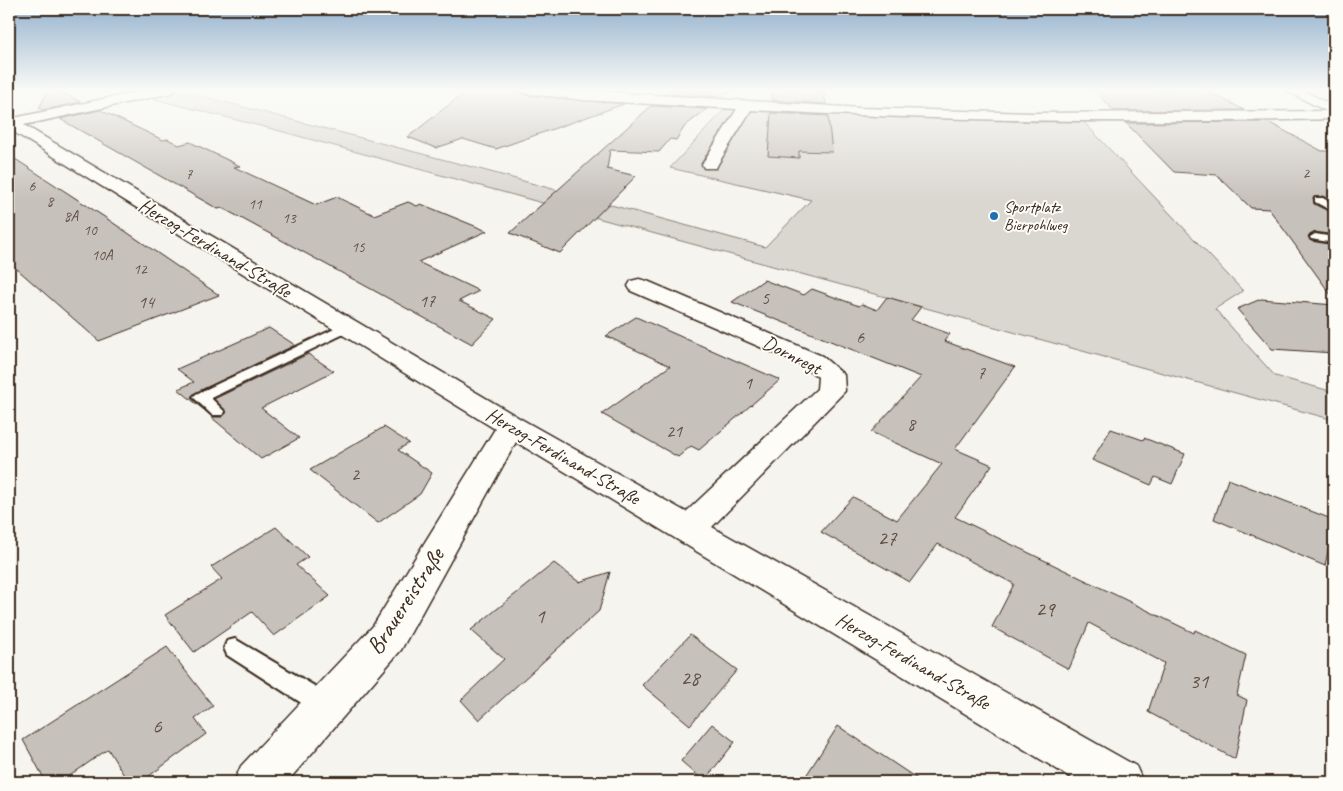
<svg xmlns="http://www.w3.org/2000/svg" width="1343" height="791" font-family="Caveat,sans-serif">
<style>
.green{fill:#dad6d0;stroke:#8a8077}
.building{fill:#c7c1bb;stroke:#3b2a1e}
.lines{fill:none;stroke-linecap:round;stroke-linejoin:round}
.lane-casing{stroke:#3b2a1e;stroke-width:4}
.street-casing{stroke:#3b2a1e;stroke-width:3}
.secondary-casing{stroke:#3b2a1e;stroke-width:3}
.lane{fill:#fdfcf7;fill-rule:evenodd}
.street{fill:#fdfcf7;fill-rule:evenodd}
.secondary{fill:#fdfcf7;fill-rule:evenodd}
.poi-dot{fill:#1f6fb2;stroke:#fdfcf7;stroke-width:2}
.labels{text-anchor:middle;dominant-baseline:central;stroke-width:4;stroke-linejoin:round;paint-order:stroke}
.far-number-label{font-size:15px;fill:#5e5045}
.far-poi-label{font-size:16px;fill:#3b2a1e;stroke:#fdfcf7;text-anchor:start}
.number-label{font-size:18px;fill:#5e5045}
.street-label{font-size:20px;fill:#3b2a1e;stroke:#fdfcf7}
.near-number-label{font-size:21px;fill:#5e5045}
.near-street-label{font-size:24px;fill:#3b2a1e;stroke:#fdfcf7}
</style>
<rect width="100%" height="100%" fill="#f5f4ee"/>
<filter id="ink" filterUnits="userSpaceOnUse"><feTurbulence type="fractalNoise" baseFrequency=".02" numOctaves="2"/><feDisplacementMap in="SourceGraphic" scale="10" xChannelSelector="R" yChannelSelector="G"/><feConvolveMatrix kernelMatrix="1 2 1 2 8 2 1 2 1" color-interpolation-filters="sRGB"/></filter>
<g filter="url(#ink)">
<path class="green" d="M 182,91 L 472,167 L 765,247 L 811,200 L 670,168 L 726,108 L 1040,122 L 1083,121 L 1243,291 L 1215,309 L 1275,376 L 1334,392 L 1334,420 L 280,131 L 150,98 Z"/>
<path class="building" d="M 49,89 L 55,89 L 81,102 L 43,110 L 39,108 Z
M 469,89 L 516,89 L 524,95 L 624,104 L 496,149 L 463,139 L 436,148 L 408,137 Z
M 669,89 L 734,89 L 723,97 L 665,94 Z
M 772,89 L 823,89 L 826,104 L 772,100 Z
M 1094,90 L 1206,90 L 1244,110 L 1114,111 Z
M 651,106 L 707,109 L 685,126 L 676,140 L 670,139 L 659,152 L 610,150 L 607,169 L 636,176 L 560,253 L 510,233 Z
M 100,110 L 163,140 L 168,139 L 179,145 L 190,142 L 240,166 L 234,167 L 316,205 L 337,197 L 374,215 L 408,202 L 417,206 L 421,204 L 487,231 L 418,262 L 479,291 L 459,301 L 496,319 L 472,344 L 239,217 L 222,208 L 218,209 L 60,119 Z
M 771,113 L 828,116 L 832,152 L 799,151 L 799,158 L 768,156 Z
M 1268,122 L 1322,151 L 1334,151 L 1334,203 L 1323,196 L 1313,198 L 1314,204 L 1334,214 L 1334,235 L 1315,232 L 1308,236 L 1311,241 L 1334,245 L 1334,299 L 1269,209 L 1251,208 L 1217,175 L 1174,172 L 1126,123 Z
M 9,155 L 106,218 L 219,295 L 99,341 L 9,262 Z
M 764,280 L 804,295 L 812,289 L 859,306 L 862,304 L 877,310 L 887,297 L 921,307 L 911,320 L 950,334 L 944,341 L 1015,367 L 955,449 L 992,465 L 955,517 L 1194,633 L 1195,630 L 1246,655 L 1237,695 L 1247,700 L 1235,759 L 1148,712 L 1164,663 L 1089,623 L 1069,669 L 992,627 L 1014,584 L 938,544 L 910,582 L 821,532 L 853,497 L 897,520 L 942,464 L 871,432 L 921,377 L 732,302 Z
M 1261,299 L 1334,305 L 1334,353 L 1272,349 L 1237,309 Z
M 636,317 L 780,380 L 699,450 L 691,446 L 678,457 L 602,414 L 670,366 L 606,336 Z
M 269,328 L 295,345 L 195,393 L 192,398 L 209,414 L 178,389 L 194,382 L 177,369 Z
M 308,354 L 334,371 L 261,408 L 299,438 L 261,459 L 211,417 L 222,417 L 227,412 L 214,399 Z
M 384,427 L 409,443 L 398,450 L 432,473 L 420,494 L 378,523 L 310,470 Z
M 1111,429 L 1143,440 L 1144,438 L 1185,454 L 1172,484 L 1155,477 L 1151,485 L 1092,460 Z
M 1228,479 L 1334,520 L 1325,566 L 1214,519 Z
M 276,527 L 308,557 L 296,565 L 330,596 L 274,636 L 252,612 L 194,652 L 165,615 L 222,579 L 211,567 Z
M 554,563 L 579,582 L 610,572 L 599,611 L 479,720 L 461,700 L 504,659 L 471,630 Z
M 690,635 L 737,670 L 690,725 L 642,685 Z
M 167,647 L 213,706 L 195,719 L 206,734 L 141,782 L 128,782 L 108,749 L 61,782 L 46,782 L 23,740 Z
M 712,724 L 735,742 L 704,781 L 681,761 Z
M 838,726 L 922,782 L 802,782 Z"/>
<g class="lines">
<g class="lane-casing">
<path id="lane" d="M 1315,198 L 1323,198 L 1334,205 L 1334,212 L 1315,202 Z
M 1315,234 L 1334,237 L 1334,243 L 1311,239 L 1310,237 Z
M 345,324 L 350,325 L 352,328 L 350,331 L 211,398 L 225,412 L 222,415 L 212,415 L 193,397 L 196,394 Z
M 235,639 L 333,697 L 336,705 L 333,713 L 325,716 L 317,713 L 227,655 L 224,648 L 227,641 Z"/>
</g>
<g class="street-casing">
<path id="street" d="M 151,89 L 177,89 L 171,93 L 24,125 L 521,419 L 686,512 L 817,389 L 818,377 L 804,366 L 631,291 L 628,286 L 631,281 L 639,279 L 647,281 L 822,356 L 844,375 L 845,391 L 712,527 L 1136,766 L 1143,782 L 1078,782 L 516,442 L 401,650 L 287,782 L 234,782 L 241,766 L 373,626 L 495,429 L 9,129 L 9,119 Z
M 518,89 L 561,89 L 861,108 L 1032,113 L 1334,111 L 1334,119 C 1140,124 945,121 751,110 L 718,164 L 716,168 L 704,168 L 702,164 L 737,109 L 584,100 L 524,93 Z"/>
</g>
<g class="secondary-casing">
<path id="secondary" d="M 1283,89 L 1300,89 L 1334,106 L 1334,115 Z"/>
</g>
<use href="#lane" class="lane"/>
<use href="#street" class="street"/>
<use href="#secondary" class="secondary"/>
</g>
</g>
<linearGradient id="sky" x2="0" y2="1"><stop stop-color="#93b1cd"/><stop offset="0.45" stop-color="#fafaf7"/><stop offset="1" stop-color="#fafaf7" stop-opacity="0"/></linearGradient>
<rect width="1343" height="200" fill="url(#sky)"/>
<circle class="poi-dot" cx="994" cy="216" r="5"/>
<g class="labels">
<g class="far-number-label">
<text x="1306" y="173">2</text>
<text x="189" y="174">7</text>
<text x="32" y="186">6</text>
<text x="50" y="201">8</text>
<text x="255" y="204">11</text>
<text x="71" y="216">8A</text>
<text x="289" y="218">13</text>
<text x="90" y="230">10</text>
<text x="358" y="247">15</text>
<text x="102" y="255">10A</text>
<text x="140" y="269">12</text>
</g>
<g class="far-poi-label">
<text x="1004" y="207">Sportplatz<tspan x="1004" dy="18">Bierpohlweg</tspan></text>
</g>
<g class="number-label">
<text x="765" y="298">5</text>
<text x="427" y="301">17</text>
<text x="146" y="302">14</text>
<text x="860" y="337">6</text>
<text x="981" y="373">7</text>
<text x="748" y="383">1</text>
<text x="911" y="424">8</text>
<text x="674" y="431">21</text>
<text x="355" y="474">2</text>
</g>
<g class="street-label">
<text transform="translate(215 248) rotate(31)">Herzog-Ferdinand-Straße</text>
<text transform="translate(792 355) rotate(27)">Dornregt</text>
<text transform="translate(563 456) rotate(30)">Herzog-Ferdinand-Straße</text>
<text transform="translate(913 661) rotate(30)">Herzog-Ferdinand-Straße</text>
</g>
<g class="near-number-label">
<text x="887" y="538">27</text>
<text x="1045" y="609">29</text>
<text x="540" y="616">1</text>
<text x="690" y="678">28</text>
<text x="1199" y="681">31</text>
<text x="157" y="726">6</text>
</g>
<g class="near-street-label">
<text transform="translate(405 601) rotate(-57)">Brauereistraße</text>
</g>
</g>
<rect width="1343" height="791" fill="none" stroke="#fdfcf7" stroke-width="30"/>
<rect x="15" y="15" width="1313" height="761" fill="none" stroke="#3b2a1e" stroke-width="2" filter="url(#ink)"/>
</svg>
